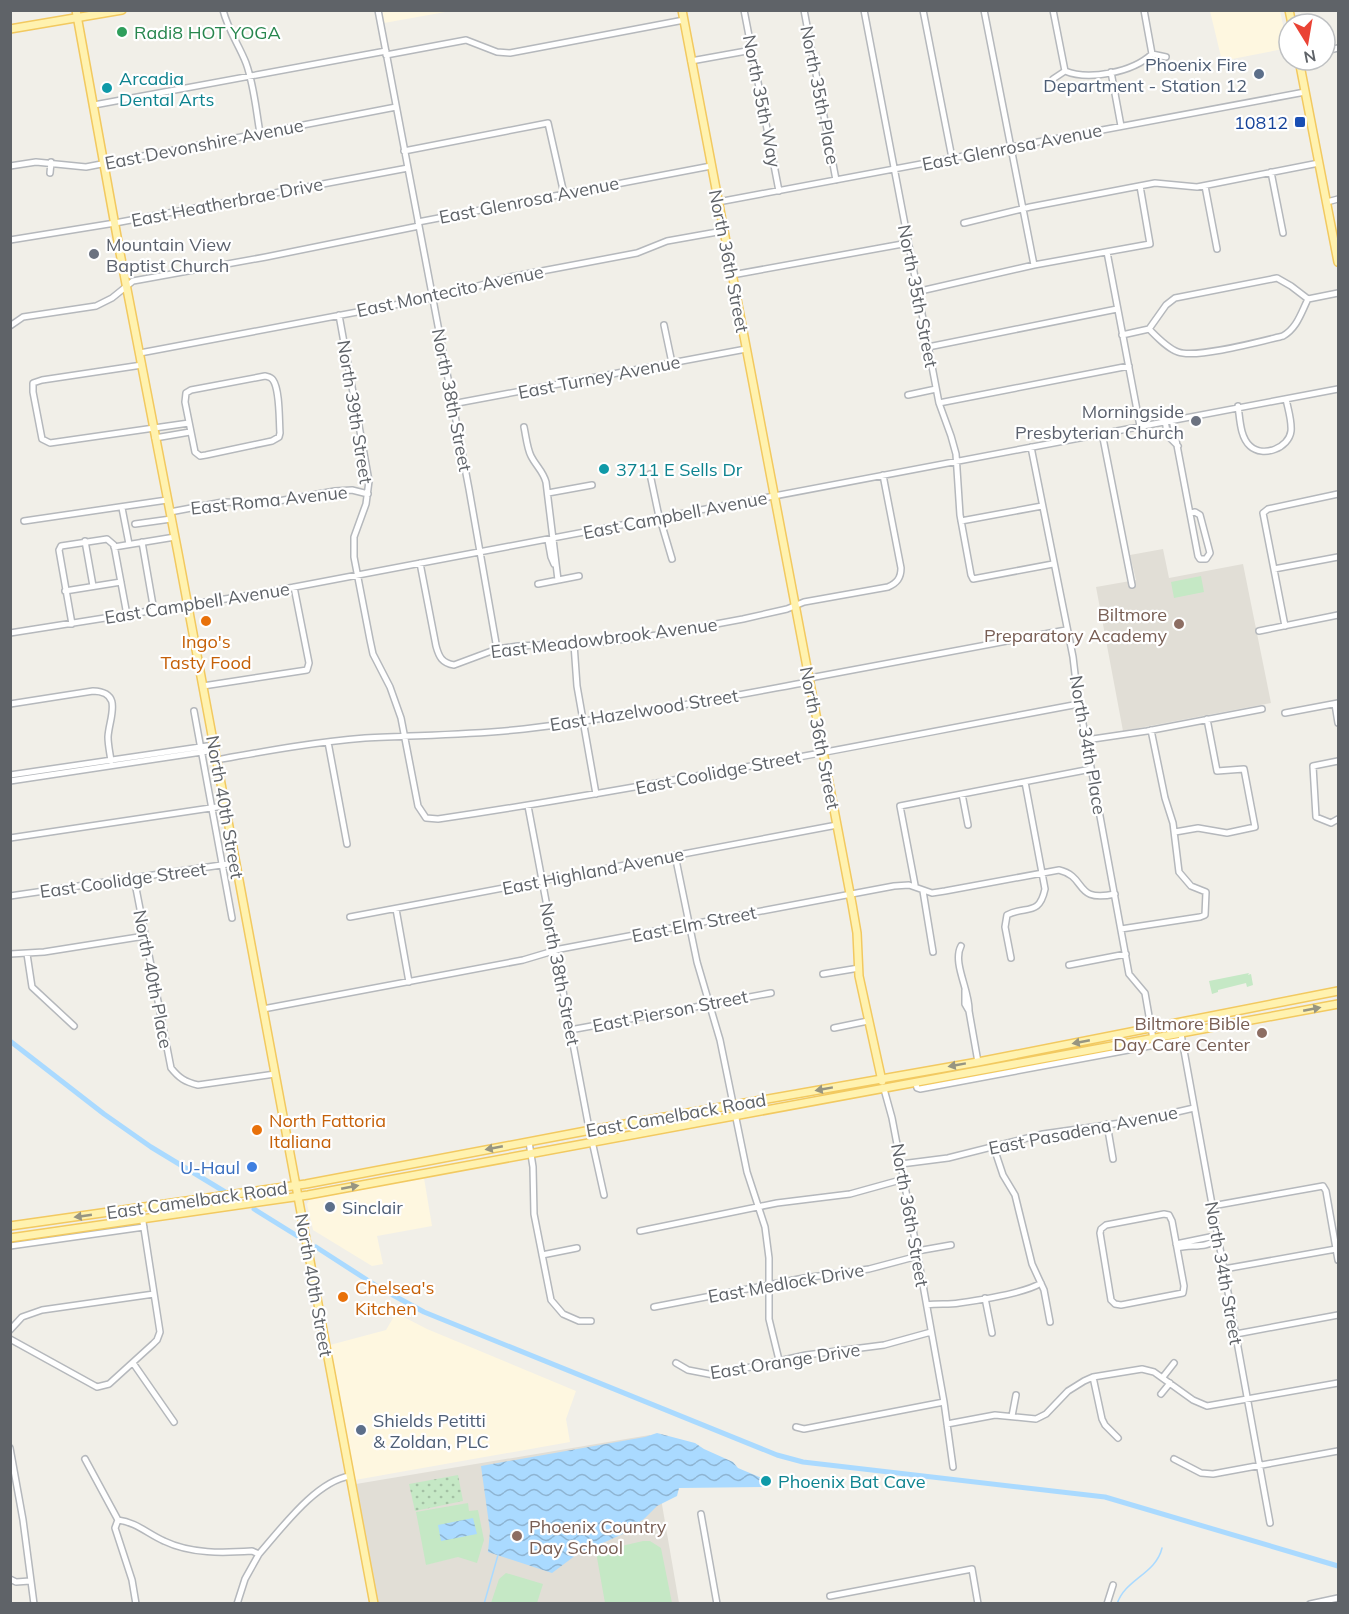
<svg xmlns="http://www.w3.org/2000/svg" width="1349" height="1614" font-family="Mulish,sans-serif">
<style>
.commercial{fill:#fef7e0}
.education{fill:#e1ded6}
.grass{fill:#c5e8c5}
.park{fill:url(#park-dots)}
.water{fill:url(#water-waves)}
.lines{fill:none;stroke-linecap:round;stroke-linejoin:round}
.stream{stroke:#aadaff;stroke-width:1.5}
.canal{stroke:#aadaff;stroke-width:5}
.minor-casing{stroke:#b5b8bc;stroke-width:8}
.major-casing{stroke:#f2c960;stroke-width:10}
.minor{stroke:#fff;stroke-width:5}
.major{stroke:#fff2af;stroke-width:7}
.oneway{fill:#979581}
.leisure-dot{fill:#2e9e5b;stroke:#fff;stroke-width:2}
.service-dot{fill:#5c6f8a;stroke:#fff;stroke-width:2}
.culture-dot{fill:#0f9aa8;stroke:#fff;stroke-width:2}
.transit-dot{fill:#1a4fb4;stroke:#fff;stroke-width:2}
.worship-dot{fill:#6b7280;stroke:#fff;stroke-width:2}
.food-dot{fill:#e8710a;stroke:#fff;stroke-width:2}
.education-dot{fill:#8d6e63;stroke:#fff;stroke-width:2}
.shop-dot{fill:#3f7fe0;stroke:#fff;stroke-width:2}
.labels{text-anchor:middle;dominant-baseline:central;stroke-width:4.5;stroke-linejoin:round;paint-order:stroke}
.leisure-label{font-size:18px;fill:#27864d;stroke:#fff;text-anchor:start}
.service-label{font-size:18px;fill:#4e5e75;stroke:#fff;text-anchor:start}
.culture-label{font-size:18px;fill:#0d838f;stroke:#fff;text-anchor:start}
.street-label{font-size:18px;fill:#5f6368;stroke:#fff}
.transit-label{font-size:18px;fill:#164399;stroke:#fff;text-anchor:end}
.worship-label{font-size:18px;fill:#5b616d;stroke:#fff;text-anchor:start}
.education-label{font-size:18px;fill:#785e54;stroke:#fff;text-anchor:end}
.food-label{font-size:18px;fill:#c56008;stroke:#fff;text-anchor:start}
.shop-label{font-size:18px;fill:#366cbe;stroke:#fff;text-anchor:end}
</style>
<defs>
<pattern id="park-dots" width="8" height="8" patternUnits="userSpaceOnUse" patternTransform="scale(1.5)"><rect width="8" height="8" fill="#c5e8c5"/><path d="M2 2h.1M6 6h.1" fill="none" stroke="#a3c0a4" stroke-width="1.8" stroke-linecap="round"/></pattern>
<pattern id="water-waves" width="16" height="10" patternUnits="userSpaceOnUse" patternTransform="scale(1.5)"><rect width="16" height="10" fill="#aadaff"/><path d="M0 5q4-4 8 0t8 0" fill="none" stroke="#8eb4d2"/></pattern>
</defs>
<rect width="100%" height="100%" fill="#f1efe8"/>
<path class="commercial" d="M 382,11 L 382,10 L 451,11 L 384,23 Z
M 1210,11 L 1280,11 L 1288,48 L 1222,61 Z
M 424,1178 L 432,1226 L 377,1236 L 383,1264 L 372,1266 L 313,1230 L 307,1204 L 310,1199 Z
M 396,1313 L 427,1329 L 576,1391 L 566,1419 L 570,1442 L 355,1480 L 330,1345 L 386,1330 Z"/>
<path class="education" d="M 1163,549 L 1169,578 L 1243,564 L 1271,703 L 1123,731 L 1096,587 L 1136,580 L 1130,555 Z
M 650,1435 L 679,1603 L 378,1603 L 356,1484 Z"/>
<path class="grass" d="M 1201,576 L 1204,592 L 1174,598 L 1171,582 Z
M 1249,973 L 1248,975 L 1251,974 L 1253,985 L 1247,987 L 1246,983 L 1218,990 L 1218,992 L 1212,994 L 1209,981 Z
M 468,1503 L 469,1511 L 478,1510 L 484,1540 L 477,1563 L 458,1557 L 426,1565 L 416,1512 Z
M 643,1541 L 650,1541 L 661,1548 L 672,1603 L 605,1603 L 596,1552 Z
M 506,1573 L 543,1584 L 537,1603 L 491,1603 L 499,1579 Z"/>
<path class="park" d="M 458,1475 L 463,1501 L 415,1511 L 409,1484 Z"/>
<path class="water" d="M 657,1433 L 695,1443 L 704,1449 L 733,1462 L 738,1468 L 764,1479 L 763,1487 L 679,1488 L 677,1496 L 657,1506 L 645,1518 L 625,1533 L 576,1555 L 552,1573 L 488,1552 L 490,1531 L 481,1466 L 645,1437 Z
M 473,1518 L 477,1534 L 441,1541 L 438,1525 Z"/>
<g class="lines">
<path class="stream" d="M 484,1604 L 498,1555
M 1117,1604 C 1125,1579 1156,1574 1162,1548"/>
<path class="canal" d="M 10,1041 L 104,1114 L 151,1147 L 245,1204
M 254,1209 L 299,1237
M 316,1247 L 378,1287 L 424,1312 L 777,1455 L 803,1462 L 1105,1497 L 1338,1566"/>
<g class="minor-casing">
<path id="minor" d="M 223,10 C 228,30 239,45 246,63 C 254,85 256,110 260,133
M 378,10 L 469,489 L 497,649
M 744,10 L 779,191
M 804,10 L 836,180
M 864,10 L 939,403 L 951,436 L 956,454 L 960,515 L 971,575 L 973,579 L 1053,564
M 923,10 L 952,158
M 984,10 L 1034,265
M 1053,10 L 1065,71 C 1089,81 1133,72 1152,54 L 1144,10
M 1325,51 L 1338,48
M 1152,54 L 1166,57
M 386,55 L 466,40 L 497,52 L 510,53 L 684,20
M 691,61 L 752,50
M 1111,72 L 1121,126
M 1053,79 L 1065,71
M 94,105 L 386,51
M 404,151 L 548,123 L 564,194
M 10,166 L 36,162 L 86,167 L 396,107
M 1271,172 L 1283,233
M 50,173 L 51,162
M 1205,186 L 1217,249
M 718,202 L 1305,92
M 1327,202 L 1338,199
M 418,222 L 711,166
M 964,223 L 1030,207 L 1155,183 L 1197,187 L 1319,163
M 10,240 L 115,223 L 408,168
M 1107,252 L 1140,426
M 732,275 L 908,243
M 916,292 L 1034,265 L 1150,244 L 1140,186
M 339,315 L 369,481 L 366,504 L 354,537 L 354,557 L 370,640 L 373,654 L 390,687 L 401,718 L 418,806 L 426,818 L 438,819 C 653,787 865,744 1079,704
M 664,325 L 672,363
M 10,326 L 23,317 L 96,306 L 112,298 L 133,281 L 266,257 L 419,226
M 1149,329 C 1157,337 1167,348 1178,352 C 1196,359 1262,341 1283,336 C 1297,328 1301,313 1308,299
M 1122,335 L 1149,329 L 1166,305 L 1175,298 L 1277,278 L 1291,286 L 1308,299 L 1338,293
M 928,347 L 1117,309
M 140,353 L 442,296 L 510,277 L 637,253 L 667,241 L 723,231
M 142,365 L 42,380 L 33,383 L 33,392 L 42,439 L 50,443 L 189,423
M 265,376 C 269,377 271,377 273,380 C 280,390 279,420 280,433 L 279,437 L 272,441 L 206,455 L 200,456 L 195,452 L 185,402 L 186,393 L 191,390 Z
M 908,395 L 936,389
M 939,403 L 1129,366
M 452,404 L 746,349
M 1238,406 C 1240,419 1240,437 1250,446 C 1263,458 1289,448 1291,431 C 1292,421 1288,409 1286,399
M 1172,419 L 1198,556 L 1200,559 L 1206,559 L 1210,553 L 1200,515 L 1195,512 L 1191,513
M 1165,421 L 1168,436 L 1178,446
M 524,427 C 526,436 527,448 531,456 C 536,466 543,471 546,482 L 558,580
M 1102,433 L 1132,585
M 155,438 L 190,432
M 1031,447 L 1073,657 L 1077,691 L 1129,974 L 1145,993 L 1153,1039
M 650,474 L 658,512 L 672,559
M 548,493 L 592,485
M 122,508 L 129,544
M 170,512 L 223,502 L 267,503 L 335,491 L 352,490 L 368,494
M 24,521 L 167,500
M 961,521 L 1042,506
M 135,524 L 171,519
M 548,540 L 551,557 L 554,564
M 85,541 L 93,586
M 142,542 L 154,611
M 114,547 L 175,537
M 420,563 L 436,646 C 439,657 442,663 454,665 L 497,649 L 518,646 L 602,642 L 657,635 L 743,619 L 787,609 L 804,602 L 888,587 C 897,583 901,578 901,568 L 883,475
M 1274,569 L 1338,557
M 538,584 L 579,576
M 65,591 L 121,582
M 72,624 L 59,550 L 61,546 L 107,539 L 114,545 L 127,615
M 1285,626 L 1263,513 L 1268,509 L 1338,494
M 1259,631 L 1338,615
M 10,633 L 263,593 L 1338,389
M 574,644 L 577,686 L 596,794
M 203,686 L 307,670 L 309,663 L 294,587
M 10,704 L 93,691 C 124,692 109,718 108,737 C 108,745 110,753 111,761
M 1335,704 L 1338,723
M 194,711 L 232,918
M 1285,713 L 1338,703
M 1086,740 L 1147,731 L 1262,709
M 328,742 L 347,844
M 216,760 C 266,751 315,742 365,738 C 418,735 471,735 524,729 C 618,718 710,700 803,683 L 815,677 L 1066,630
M 1338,761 L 1313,766 L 1316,817 L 1331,823 L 1338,819
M 10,775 L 214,745
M 10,781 L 215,750
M 962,794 L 968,825
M 528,806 L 588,1123 L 604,1195
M 1175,832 L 1198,828 L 1227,833 L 1255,827 L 1244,769 L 1217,771 L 1207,719
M 10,838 L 224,806
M 675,855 L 697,962 L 720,1040 L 747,1172 L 765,1227 L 769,1258 L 769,1319 L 779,1360
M 134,878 L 171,1068 C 179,1078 185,1082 198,1085 L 275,1074
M 915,885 L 900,806 L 1091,769
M 923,891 L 933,952
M 10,896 L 235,863
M 396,909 L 409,982
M 350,917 L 837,825
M 1121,929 L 1200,917 L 1205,915 L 1206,892 L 1191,886 L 1179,872 L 1173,823 L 1165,798 L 1151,730
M 961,946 C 952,963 970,991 969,1011 L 978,1062
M 10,954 L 44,952 L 145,936
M 27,954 L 32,987 L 74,1026
M 1011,958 L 1005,927 L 1007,915 C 1026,905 1039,917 1045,889 L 1025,782
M 1069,965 L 1126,954
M 823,974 L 859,968
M 965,990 L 965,1004 L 969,1011
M 263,1009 L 523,960 L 560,949 L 894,886 L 909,885 L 932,893 L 945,891 L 1059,870 C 1088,877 1073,903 1115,894
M 1179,1023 L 1270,1523
M 834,1028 L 868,1021
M 570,1030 L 771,993
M 916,1084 L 917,1088 L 920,1089 L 1182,1040
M 884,1089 L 892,1118 L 911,1218 L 944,1402 L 953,1467
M 1107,1124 L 1113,1159
M 529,1142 L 533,1167 L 534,1214 L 551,1300 L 563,1314 L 579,1321 L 591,1321
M 993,1145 L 1003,1175 L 1015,1195 L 1032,1264 L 1044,1290 L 1050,1322
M 901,1164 L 948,1158 L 1043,1134 L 1142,1120 L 1194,1108
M 1212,1206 L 1323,1186 L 1326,1191 L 1338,1260
M 1164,1214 L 1169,1215 L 1172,1221 L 1184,1286 L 1183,1293 L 1121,1305 L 1115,1304 L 1111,1300 L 1100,1233 L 1101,1229 L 1106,1225 Z
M 640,1231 L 777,1203 L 850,1194 L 904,1179
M 1176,1244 L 1210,1237 L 1218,1239
M 10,1246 L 144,1227
M 1177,1248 C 1192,1244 1205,1249 1218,1239
M 917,1251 L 951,1245
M 542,1255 L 577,1248
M 1224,1269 L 1336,1249
M 985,1298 L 992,1333
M 927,1305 C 938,1303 948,1305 959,1303 C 980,1300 1025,1293 1041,1283
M 654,1307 L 804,1278 L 869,1269 L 918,1256
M 10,1330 L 22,1317 L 42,1310 L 154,1294
M 1236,1334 L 1338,1315
M 10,1339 L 97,1387 L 109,1384 L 153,1344 L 157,1340 L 160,1332 L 141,1209
M 133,1363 L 174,1422
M 676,1363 L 688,1370 L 714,1375 L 806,1355 L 884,1345 L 931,1332
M 1093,1377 L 1102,1419 L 1105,1425 L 1118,1438
M 1163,1377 L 1174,1363
M 1161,1394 L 1170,1383
M 1012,1416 L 1016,1395
M 947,1424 L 995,1415 L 1036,1419 L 1046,1414 L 1068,1391 L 1084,1381 L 1093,1377 L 1142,1369 L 1154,1372 L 1193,1400 L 1207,1406 L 1338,1383
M 796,1427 L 804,1429 L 944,1402
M 10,1448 L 23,1520 L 34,1604
M 85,1459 L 118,1520 L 115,1528 L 132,1580 L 136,1604
M 1174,1459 L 1201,1473 L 1213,1474 L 1338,1451
M 701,1514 L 717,1604
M 118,1520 C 136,1522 148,1534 164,1541 C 191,1554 223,1553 252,1551 L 259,1554 C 281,1529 316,1481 350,1476
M 10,1579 L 16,1582 L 30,1581
M 830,1596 L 972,1569 L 978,1604
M 237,1604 L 245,1579 L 259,1554
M 1107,1604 L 1113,1585
M 1310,1604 L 1338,1598"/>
</g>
<g class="major-casing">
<path id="major" d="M 76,10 L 120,253 L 178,553 L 374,1604
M 682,10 L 852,904 L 857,933 L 859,976 L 882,1081
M 1289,10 L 1292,24
M 10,29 L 122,10
M 1299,60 L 1338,262
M 10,1226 L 306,1184 L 591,1130 L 978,1062 L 1338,991
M 10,1238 L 308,1195 L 1338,1004"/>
</g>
<use href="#minor" class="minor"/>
<use href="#major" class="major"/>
</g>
<defs><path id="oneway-solid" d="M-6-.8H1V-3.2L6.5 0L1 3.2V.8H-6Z" transform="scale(1.5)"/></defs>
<g class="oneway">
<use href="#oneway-solid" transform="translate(1312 1009) rotate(-11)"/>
<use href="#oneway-solid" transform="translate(1081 1042) rotate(169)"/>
<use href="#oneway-solid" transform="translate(957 1065) rotate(170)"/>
<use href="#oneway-solid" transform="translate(824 1089) rotate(170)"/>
<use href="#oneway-solid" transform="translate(494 1148) rotate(169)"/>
<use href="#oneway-solid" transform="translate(350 1187) rotate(-11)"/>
<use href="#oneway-solid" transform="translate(83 1216) rotate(172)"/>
</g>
<circle class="leisure-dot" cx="122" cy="32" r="6"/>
<g class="service-dot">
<circle cx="1259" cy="74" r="6"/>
<circle cx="330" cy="1207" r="6"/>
<circle cx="361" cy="1430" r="6"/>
</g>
<g class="culture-dot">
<circle cx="107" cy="88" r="6"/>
<circle cx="604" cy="469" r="6"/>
<circle cx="766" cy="1481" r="6"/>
</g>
<rect class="transit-dot" x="1294" y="116" width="12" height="12" rx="3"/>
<g class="worship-dot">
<circle cx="94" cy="254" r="6"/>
<circle cx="1196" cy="421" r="6"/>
</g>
<g class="food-dot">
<circle cx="206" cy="621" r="6"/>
<circle cx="257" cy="1130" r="6"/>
<circle cx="343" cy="1297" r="6"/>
</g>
<g class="education-dot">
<circle cx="1179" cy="624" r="6"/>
<circle cx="1262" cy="1033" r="6"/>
<circle cx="517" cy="1536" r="6"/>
</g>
<circle class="shop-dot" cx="252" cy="1167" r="6"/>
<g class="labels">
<g class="leisure-label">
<text x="134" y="32">Radi8 HOT YOGA</text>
</g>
<g class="service-label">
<text x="1247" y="64" text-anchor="end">Phoenix Fire<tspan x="1247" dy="21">Department - Station 12</tspan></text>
<text x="342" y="1207">Sinclair</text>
<text x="373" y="1420">Shields Petitti<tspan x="373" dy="21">&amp; Zoldan, PLC</tspan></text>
</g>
<g class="culture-label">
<text x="119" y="78">Arcadia<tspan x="119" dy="21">Dental Arts</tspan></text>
<text x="616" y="469">3711 E Sells Dr</text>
<text x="778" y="1481">Phoenix Bat Cave</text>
</g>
<g class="street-label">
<text transform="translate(820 95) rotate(79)">North 35th Place</text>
<text transform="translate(762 101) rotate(79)">North 35th Way</text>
<text transform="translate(204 144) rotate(-11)">East Devonshire Avenue</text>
<text transform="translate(1012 147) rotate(-11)">East Glenrosa Avenue</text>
<text transform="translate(529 200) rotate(-11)">East Glenrosa Avenue</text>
<text transform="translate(227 202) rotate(-11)">East Heatherbrae Drive</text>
<text transform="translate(729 261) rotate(79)">North 36th Street</text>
<text transform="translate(450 291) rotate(-12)">East Montecito Avenue</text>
<text transform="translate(918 296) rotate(79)">North 35th Street</text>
<text transform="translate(599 377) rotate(-11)">East Turney Avenue</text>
<text transform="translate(452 400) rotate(79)">North 38th Street</text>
<text transform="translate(355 412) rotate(81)">North 39th Street</text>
<text transform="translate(269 500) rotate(-6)">East Roma Avenue</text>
<text transform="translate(675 515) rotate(-11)">East Campbell Avenue</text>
<text transform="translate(197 603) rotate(-9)">East Campbell Avenue</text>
<text transform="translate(604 638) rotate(-7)">East Meadowbrook Avenue</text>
<text transform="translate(644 710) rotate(-9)">East Hazelwood Street</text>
<text transform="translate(820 738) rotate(79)">North 36th Street</text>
<text transform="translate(1088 745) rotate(80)">North 34th Place</text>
<text transform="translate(718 772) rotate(-11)">East Coolidge Street</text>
<text transform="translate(225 807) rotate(80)">North 40th Street</text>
<text transform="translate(593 871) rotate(-11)">East Highland Avenue</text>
<text transform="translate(123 880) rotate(-8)">East Coolidge Street</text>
<text transform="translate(694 924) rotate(-11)">East Elm Street</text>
<text transform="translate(560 974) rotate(79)">North 38th Street</text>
<text transform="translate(153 979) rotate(79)">North 40th Place</text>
<text transform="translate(670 1011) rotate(-11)">East Pierson Street</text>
<text transform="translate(676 1115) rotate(-10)">East Camelback Road</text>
<text transform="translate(1083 1130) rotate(-11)">East Pasadena Avenue</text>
<text transform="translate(197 1200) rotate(-8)">East Camelback Road</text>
<text transform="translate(910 1215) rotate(80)">North 36th Street</text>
<text transform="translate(1224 1273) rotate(80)">North 34th Street</text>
<text transform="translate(786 1283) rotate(-10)">East Medlock Drive</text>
<text transform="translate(314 1285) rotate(80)">North 40th Street</text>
<text transform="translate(785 1361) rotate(-9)">East Orange Drive</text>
</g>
<g class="transit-label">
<text x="1288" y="122">10812</text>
</g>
<g class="worship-label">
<text x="106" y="244">Mountain View<tspan x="106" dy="21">Baptist Church</tspan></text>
<text x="1184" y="411" text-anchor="end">Morningside<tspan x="1184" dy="21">Presbyterian Church</tspan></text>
</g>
<g class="education-label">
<text x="1167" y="614">Biltmore<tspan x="1167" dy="21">Preparatory Academy</tspan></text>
<text x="1250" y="1023">Biltmore Bible<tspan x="1250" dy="21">Day Care Center</tspan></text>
<text x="529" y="1526" text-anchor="start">Phoenix Country<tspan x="529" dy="21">Day School</tspan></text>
</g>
<g class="food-label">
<text x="206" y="641" text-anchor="middle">Ingo's<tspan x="206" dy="21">Tasty Food</tspan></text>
<text x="269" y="1120">North Fattoria<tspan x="269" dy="21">Italiana</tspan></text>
<text x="355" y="1287">Chelsea's<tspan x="355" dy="21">Kitchen</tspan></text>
</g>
<g class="shop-label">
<text x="240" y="1167">U-Haul</text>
</g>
</g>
<rect width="1349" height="1614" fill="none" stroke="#5f6368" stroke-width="24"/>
<g transform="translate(1307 42) rotate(169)"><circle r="28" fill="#ffffff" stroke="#bfc1c3" stroke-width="1.5"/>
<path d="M0-4.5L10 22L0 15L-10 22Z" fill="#ea4335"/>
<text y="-9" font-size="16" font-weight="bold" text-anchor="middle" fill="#5f6368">N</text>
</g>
</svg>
